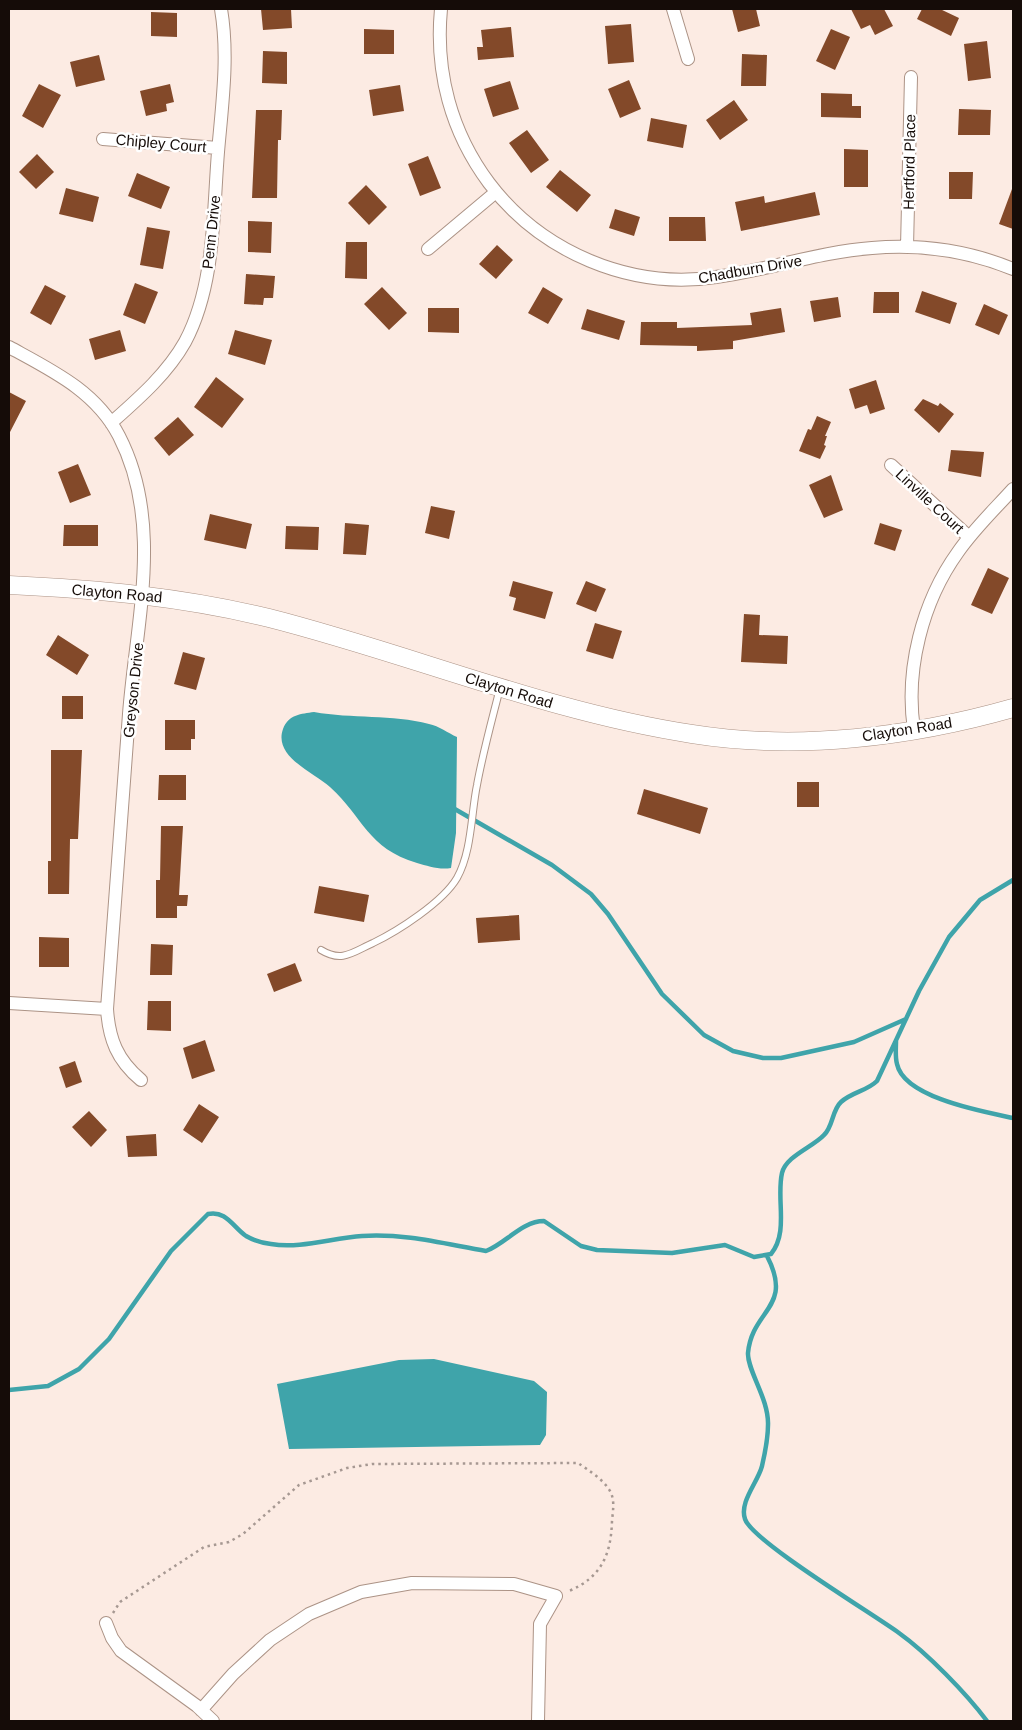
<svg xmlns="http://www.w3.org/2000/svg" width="1022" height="1730" font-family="Helvetica,sans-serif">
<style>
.water{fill:#3fa4aa}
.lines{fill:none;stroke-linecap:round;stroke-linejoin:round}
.stream{stroke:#3fa4aa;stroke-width:4.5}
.building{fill:#834929}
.lane-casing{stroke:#ac9386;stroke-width:8}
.street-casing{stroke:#ac9386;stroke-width:14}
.secondary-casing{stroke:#ac9386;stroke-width:19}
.path{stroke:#a69892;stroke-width:2.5;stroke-dasharray:2.5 4;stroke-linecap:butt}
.lane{stroke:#fff;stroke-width:6}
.street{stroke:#fff;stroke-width:12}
.secondary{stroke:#fff;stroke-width:18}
.labels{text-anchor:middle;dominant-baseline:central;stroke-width:5;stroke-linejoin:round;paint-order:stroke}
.street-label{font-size:15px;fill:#150c08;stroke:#fff}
</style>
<rect width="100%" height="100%" fill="#fcebe3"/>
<path class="water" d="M 314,712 C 352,719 392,714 429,724 C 439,726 448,733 457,737 L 456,833 L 451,868 C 439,870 428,866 417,863 C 367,848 364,818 330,787 C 315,773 273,757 283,729 C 289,714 301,714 314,712 Z
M 434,1359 L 534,1381 L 547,1392 L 546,1435 L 540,1445 L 289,1449 L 277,1384 L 399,1360 Z"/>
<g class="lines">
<path class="stream" d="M 453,808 L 552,865 L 591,894 L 608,914 L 662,994 L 704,1035 L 733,1051 L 763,1058 L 781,1058 L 854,1042 L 906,1019
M 896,1041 C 896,1048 895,1057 897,1064 C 904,1098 985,1112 1013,1118
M 767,1256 C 794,1308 752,1309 748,1353 C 747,1370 769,1399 768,1425 C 768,1438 765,1453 762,1466 C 758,1482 739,1502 745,1519 C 752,1541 873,1614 899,1633 C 927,1653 966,1693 987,1721
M 9,1390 L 48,1386 L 79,1369 L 109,1339 L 171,1251 L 208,1214 C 226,1210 233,1227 246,1236 C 253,1240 262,1243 271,1244 C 300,1249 332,1238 362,1236 C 404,1233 445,1244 486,1251 C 505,1244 522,1221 544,1221 L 581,1246 L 597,1250 L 672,1253 L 725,1245 L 754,1257 L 771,1254 C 789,1232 776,1199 782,1173 C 786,1156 813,1147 824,1135 C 833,1127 832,1110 841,1102 C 852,1092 867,1091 877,1081 L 919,991 L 949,937 L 980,900 L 1013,880"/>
</g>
<path class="building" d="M 261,9 L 291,9 L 292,28 L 263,30 Z
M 732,9 L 756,9 L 760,26 L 738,32 Z
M 851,9 L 884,9 L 893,26 L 875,35 L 870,25 L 861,29 Z
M 922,9 L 940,9 L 959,18 L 951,36 L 917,19 Z
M 151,12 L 177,13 L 177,37 L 151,36 Z
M 631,24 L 634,62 L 608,64 L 605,26 Z
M 511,27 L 514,57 L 478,60 L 477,47 L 483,47 L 481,30 Z
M 364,29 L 394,30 L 394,54 L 364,54 Z
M 831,29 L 850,37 L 835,70 L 816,61 Z
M 987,41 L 991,78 L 968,81 L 964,44 Z
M 263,51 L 287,52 L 287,84 L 262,83 Z
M 742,54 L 767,55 L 766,86 L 741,86 Z
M 99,55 L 105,80 L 76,87 L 70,62 Z
M 629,80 L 641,109 L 620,118 L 608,89 Z
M 510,81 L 519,109 L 493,117 L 484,89 Z
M 39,84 L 61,95 L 43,128 L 22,116 Z
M 170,84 L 174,102 L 166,104 L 167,111 L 146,116 L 140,91 Z
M 400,85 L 404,111 L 373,116 L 369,90 Z
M 821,93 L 852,94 L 852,106 L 861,106 L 861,118 L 821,117 Z
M 734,100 L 748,120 L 720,140 L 706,120 Z
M 959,109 L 991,110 L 990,135 L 958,135 Z
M 256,110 L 282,110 L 281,140 L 278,140 L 277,198 L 252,198 Z
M 651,118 L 687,125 L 683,148 L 647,141 Z
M 527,130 L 549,160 L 531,173 L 509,143 Z
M 844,149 L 868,150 L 868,187 L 844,187 Z
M 37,154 L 54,172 L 36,189 L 19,172 Z
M 428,156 L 441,188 L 420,196 L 408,164 Z
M 560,170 L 591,195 L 577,212 L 546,187 Z
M 949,172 L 973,172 L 972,199 L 949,199 Z
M 137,173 L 170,187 L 161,209 L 128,196 Z
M 366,185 L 387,207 L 369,225 L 348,203 Z
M 66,188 L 99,197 L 93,222 L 59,214 Z
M 1012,189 L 1013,189 L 1013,229 L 999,224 Z
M 815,192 L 820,215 L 741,231 L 735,202 L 764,196 L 765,203 Z
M 615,209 L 640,217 L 634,236 L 609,228 Z
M 669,217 L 705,217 L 706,241 L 669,241 Z
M 248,221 L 272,222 L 271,253 L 248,252 Z
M 147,227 L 170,231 L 163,269 L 140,265 Z
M 346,242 L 367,242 L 367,279 L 345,278 Z
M 497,245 L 513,260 L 496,279 L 479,264 Z
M 246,274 L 275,276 L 273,298 L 264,298 L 263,305 L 244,304 Z
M 135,283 L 158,292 L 145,324 L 123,315 Z
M 45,285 L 66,296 L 51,325 L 30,313 Z
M 382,287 L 407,313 L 389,330 L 364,304 Z
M 543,287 L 563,299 L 548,324 L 528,313 Z
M 922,291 L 957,303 L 950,324 L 915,312 Z
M 874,292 L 899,292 L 899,313 L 873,313 Z
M 838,297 L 841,317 L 814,322 L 810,301 Z
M 984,304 L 1008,315 L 999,335 L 975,325 Z
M 428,308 L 459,308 L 459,333 L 428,332 Z
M 781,308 L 785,332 L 733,341 L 733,349 L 697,351 L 697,346 L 640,345 L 641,322 L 677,322 L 677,328 L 752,325 L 750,313 Z
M 587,309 L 625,321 L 619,340 L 581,329 Z
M 120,330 L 126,351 L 95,360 L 89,339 Z
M 235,330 L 272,340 L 265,365 L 228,354 Z
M 216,377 L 244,399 L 222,428 L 194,407 Z
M 876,380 L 885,409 L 870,414 L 867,405 L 855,409 L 849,389 Z
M 9,392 L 26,401 L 9,434 Z
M 923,399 L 938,406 L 940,403 L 954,414 L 939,433 L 914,410 Z
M 817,416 L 831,422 L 825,436 L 827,436 L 824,445 L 826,446 L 820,459 L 799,451 L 808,429 L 811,430 Z
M 178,417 L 194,435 L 169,456 L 154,438 Z
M 951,450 L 984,452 L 981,477 L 948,471 Z
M 78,464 L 91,495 L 70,503 L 58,472 Z
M 831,475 L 843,510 L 824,518 L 809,485 Z
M 431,506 L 455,511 L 449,539 L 425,533 Z
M 210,514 L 252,524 L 246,549 L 204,540 Z
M 345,523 L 369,525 L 366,555 L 343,554 Z
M 880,523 L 902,530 L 895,551 L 874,544 Z
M 64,525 L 98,525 L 98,546 L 63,546 Z
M 286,526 L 319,527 L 318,550 L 285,549 Z
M 988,568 L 1009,578 L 992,614 L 971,605 Z
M 513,581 L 553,592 L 545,619 L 513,610 L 516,598 L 509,596 Z
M 586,581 L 606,589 L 596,612 L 576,604 Z
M 744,614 L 760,615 L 759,635 L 788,636 L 787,664 L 741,662 Z
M 595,623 L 622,631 L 613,659 L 586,651 Z
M 58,635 L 89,655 L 77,675 L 46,655 Z
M 183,652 L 205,658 L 196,690 L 174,684 Z
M 62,696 L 83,696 L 83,719 L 62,719 Z
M 165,720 L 195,720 L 195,739 L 191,739 L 191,750 L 165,750 Z
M 51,750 L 82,750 L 78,839 L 70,839 L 69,894 L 48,894 L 48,861 L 51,861 Z
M 159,775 L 186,775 L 186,800 L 158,800 Z
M 797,782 L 819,782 L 819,807 L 797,807 Z
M 644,789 L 708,808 L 700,834 L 637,814 Z
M 161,826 L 183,826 L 179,895 L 188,895 L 187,906 L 177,906 L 177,918 L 156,918 L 156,880 L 160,880 Z
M 319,886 L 369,895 L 364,922 L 314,913 Z
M 519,915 L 520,940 L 478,943 L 476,918 Z
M 39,937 L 69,938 L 69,967 L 39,967 Z
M 151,944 L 173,945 L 172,975 L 150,975 Z
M 295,963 L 302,981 L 274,992 L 267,974 Z
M 148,1001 L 171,1001 L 171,1031 L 147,1030 Z
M 205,1040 L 215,1071 L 192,1079 L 183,1048 Z
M 75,1061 L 82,1082 L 66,1088 L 59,1067 Z
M 199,1104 L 219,1117 L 202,1143 L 183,1130 Z
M 89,1111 L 107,1130 L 91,1147 L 72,1127 Z
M 156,1134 L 157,1156 L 128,1157 L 126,1136 Z"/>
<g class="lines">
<g class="lane-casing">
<path id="lane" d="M 321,950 C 342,963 353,952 373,943 C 398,931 443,902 457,878 C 472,851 471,814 477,785 C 483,752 492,720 500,688"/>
</g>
<g class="street-casing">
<path id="street" d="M 441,9 C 435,72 451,132 489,183 C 541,252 630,290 716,277 C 768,270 819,252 872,248 C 920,244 969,251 1013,269
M 673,9 L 688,59
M 103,139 L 218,148
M 907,247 L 911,77
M 428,249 L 496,192
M 9,347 C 51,370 96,391 119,436 C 164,523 136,622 129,714 C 122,812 114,911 107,1009 C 109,1039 117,1060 141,1080
M 111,423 C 138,399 167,374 185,342 C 215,286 213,214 218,152 C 222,105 229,56 221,9
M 891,465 L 969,537
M 914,730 C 905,670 922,602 958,552 C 974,529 994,510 1013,489
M 9,1003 L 107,1009
M 106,1623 L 112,1638 L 121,1651 L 197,1706 L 213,1721
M 201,1710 L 233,1674 L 270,1640 L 309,1614 L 361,1592 L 412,1583 L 514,1584 L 556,1596 L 540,1624 L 538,1721"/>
</g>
<g class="secondary-casing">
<path id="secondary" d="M 9,585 C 97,589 183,597 269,618 C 411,654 547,712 692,734 C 798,751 911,737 1013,708"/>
</g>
<path class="path" d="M 113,1613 L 120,1602 L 204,1547 L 229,1542 L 243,1534 L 299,1485 L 347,1468 L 372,1464 L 578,1463 C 588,1470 603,1479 610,1491 C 615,1500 613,1510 612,1521 C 611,1554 602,1577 569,1591"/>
<use href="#lane" class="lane"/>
<use href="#street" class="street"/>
<use href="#secondary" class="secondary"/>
</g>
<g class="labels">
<g class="street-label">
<text transform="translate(161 143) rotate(5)">Chipley Court</text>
<text transform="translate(909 162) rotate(-89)">Hertford Place</text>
<text transform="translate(211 232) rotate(-84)">Penn Drive</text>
<text transform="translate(750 269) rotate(-10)">Chadburn Drive</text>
<text transform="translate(930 501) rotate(43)">Linville Court</text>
<text transform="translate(117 593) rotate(5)">Clayton Road</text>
<text transform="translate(133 690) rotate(-84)">Greyson Drive</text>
<text transform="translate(509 690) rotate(17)">Clayton Road</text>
<text transform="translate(907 729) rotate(-9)">Clayton Road</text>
</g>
</g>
<rect width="1022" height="1730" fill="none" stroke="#150c08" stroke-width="20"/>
</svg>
